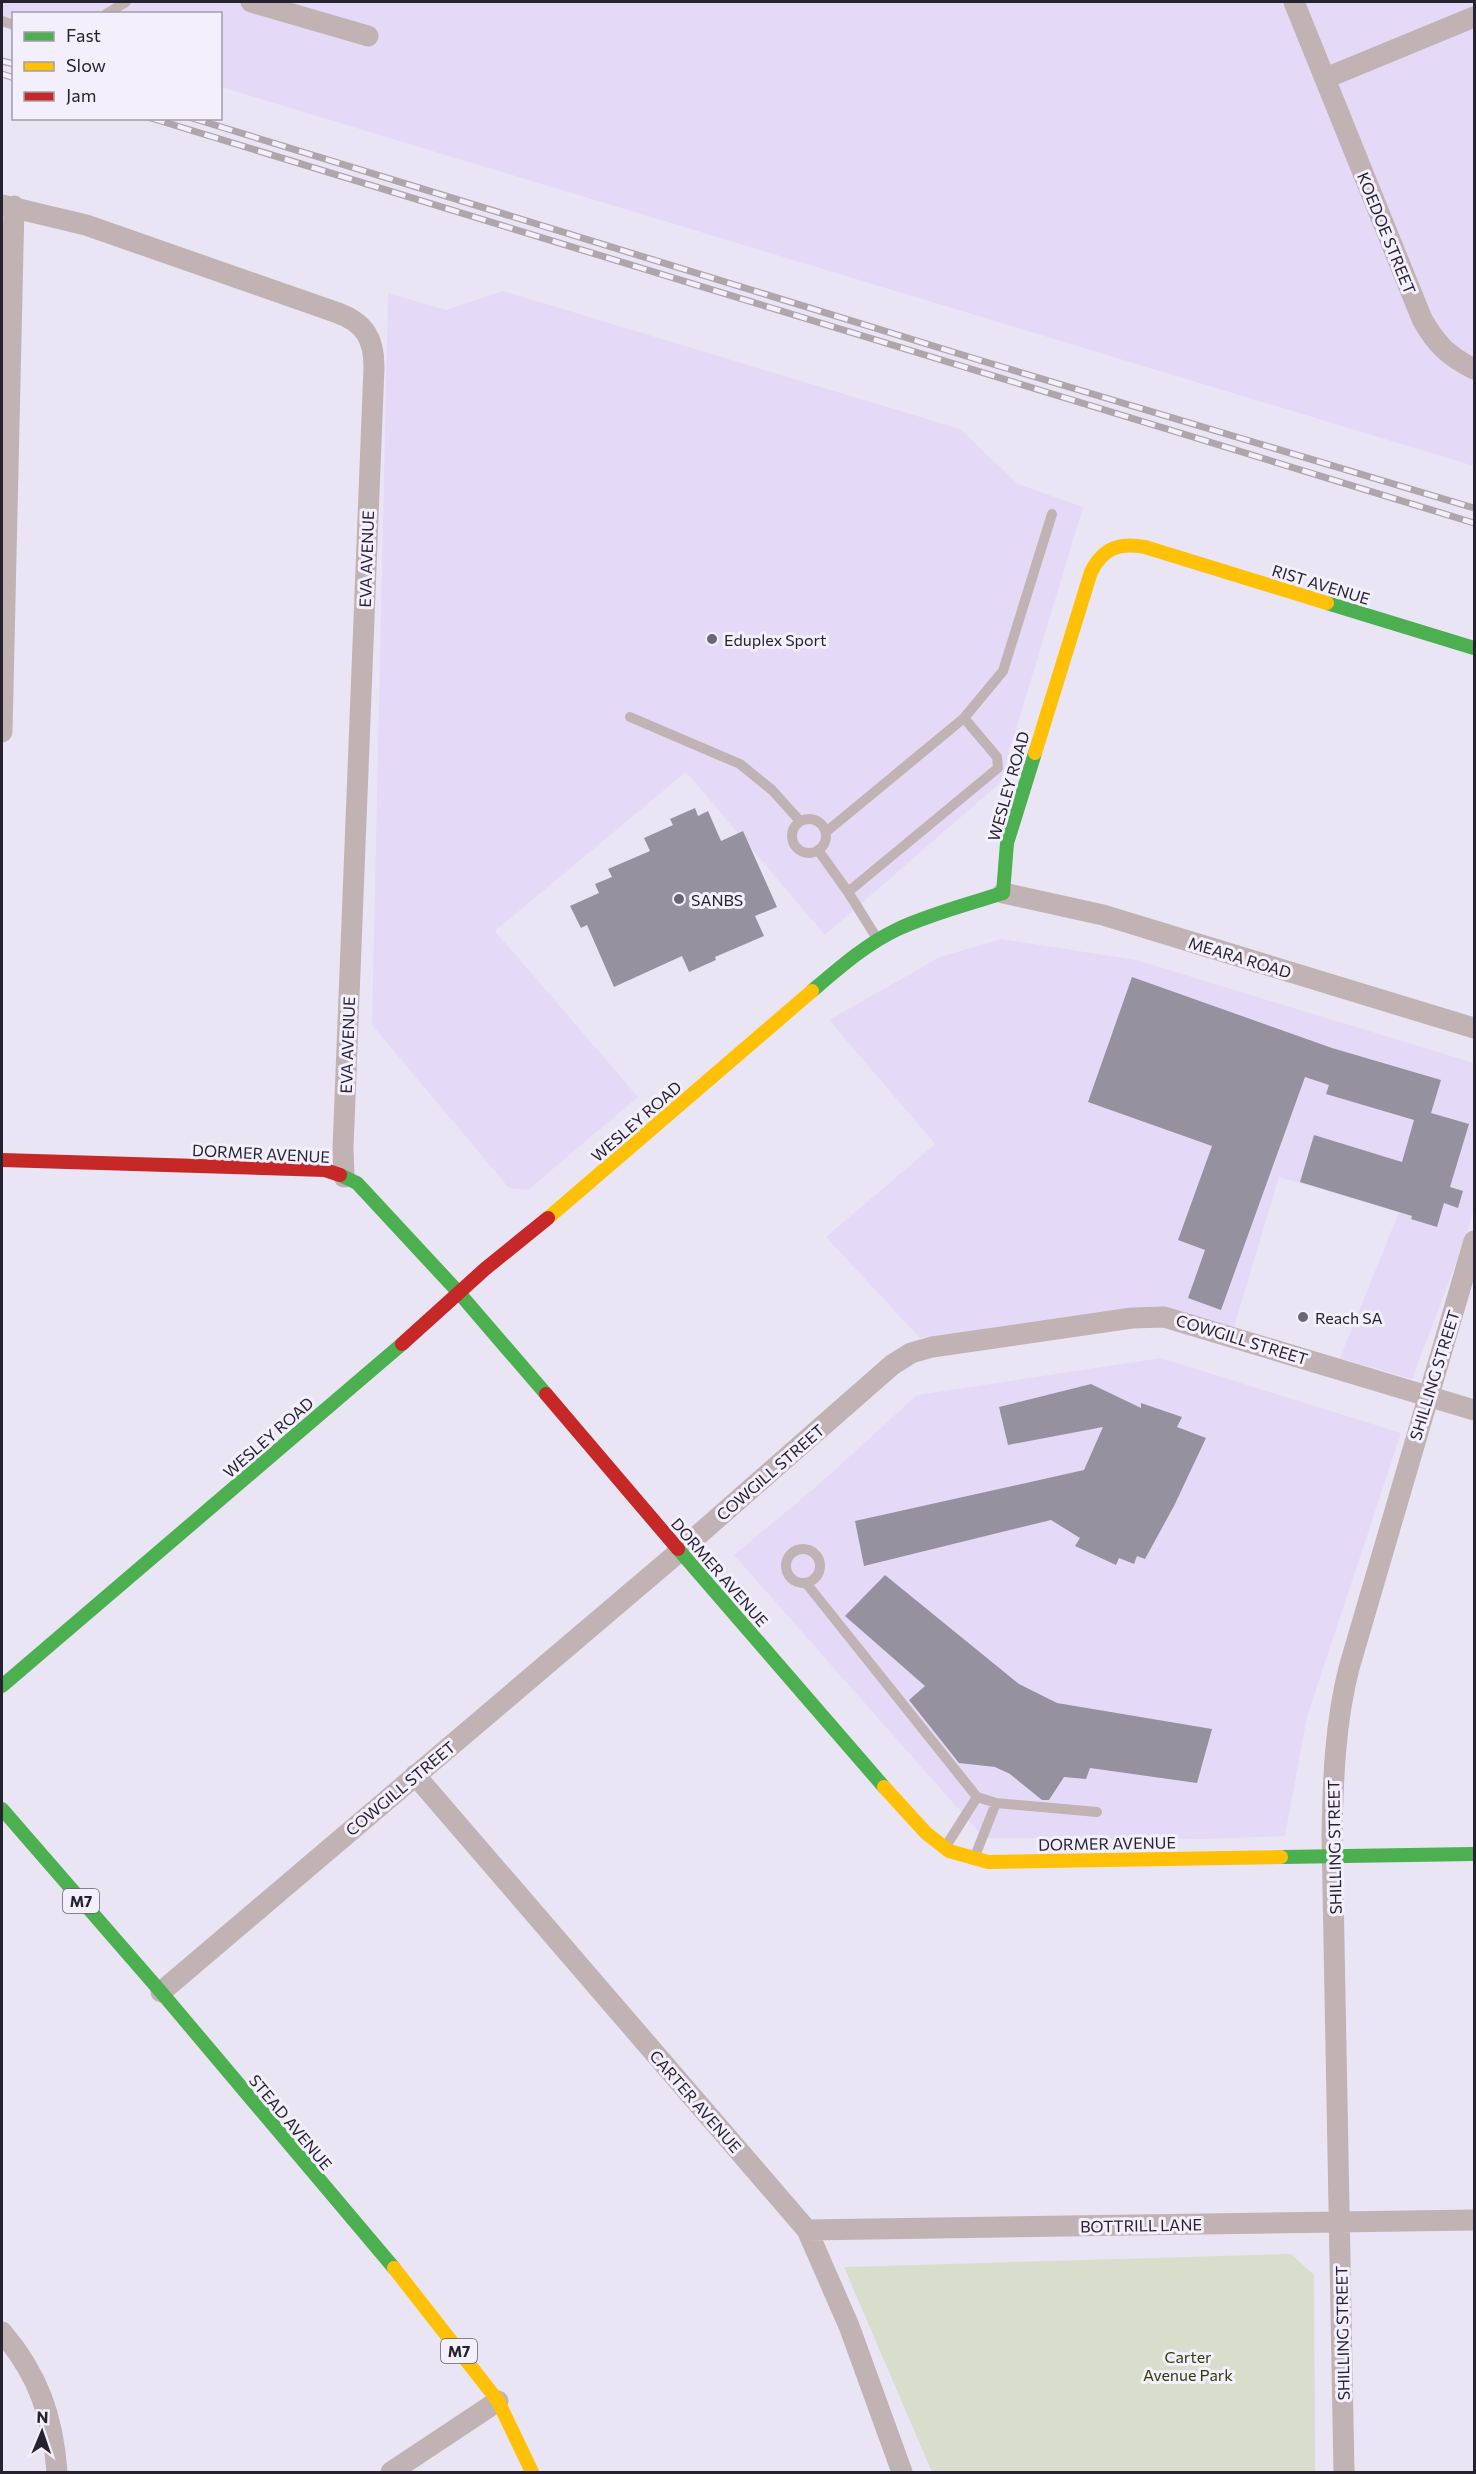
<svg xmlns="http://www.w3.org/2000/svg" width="1476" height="2474" font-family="Commissioner,sans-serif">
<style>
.built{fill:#e4daf7}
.green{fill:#d8ddcc}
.building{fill:#96919f}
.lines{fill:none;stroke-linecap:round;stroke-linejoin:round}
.lane{stroke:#c1b3b4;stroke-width:10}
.street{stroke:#c1b3b4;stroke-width:21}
.fast{stroke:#4caf50;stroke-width:14}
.slow{stroke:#ffc107;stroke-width:14}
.jam{stroke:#c62828;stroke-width:14}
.rail-casing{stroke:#afa6ab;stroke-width:7}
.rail{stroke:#f3effd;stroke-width:4.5;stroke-dasharray:14;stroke-linecap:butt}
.poi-dot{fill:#6b6674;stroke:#f3effd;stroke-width:2}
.labels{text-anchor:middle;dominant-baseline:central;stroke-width:6;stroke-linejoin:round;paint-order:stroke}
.shield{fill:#f3effd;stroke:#64606d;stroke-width:1.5}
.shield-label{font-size:15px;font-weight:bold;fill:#26222f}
.street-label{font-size:16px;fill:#26222f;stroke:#f3effd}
.poi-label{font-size:16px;fill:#26222f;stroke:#f3effd;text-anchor:start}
.park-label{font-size:16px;fill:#303b03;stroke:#f3effd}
</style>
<rect width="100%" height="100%" fill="#eae5f4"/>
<path class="built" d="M 2,2 L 1474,2 L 1474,466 L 221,87 L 220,14 L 14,14 L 13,24 L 2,21 Z
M 503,291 L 960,429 L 1018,484 L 1083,507 L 1000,783 L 825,935 L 686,772 L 495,931 L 638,1097 L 528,1190 L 509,1188 L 372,1025 L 388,293 L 446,310 Z
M 1001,939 L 1136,960 L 1474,1063 L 1474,1208 L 1468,1231 L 1412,1379 L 1340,1358 L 1399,1212 L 1279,1177 L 1234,1327 L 1165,1308 L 920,1338 L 826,1237 L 935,1144 L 829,1020 L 940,957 Z
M 1161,1358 L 1401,1433 L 1307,1717 L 1285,1836 L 1205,1839 L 984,1838 L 734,1555 L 817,1486 L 917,1395 Z"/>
<path class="green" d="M 1291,2254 L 1314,2275 L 1315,2472 L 932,2472 L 844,2267 Z"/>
<path class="building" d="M 695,808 L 698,816 L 708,811 L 721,841 L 743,831 L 777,907 L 755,916 L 764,936 L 715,957 L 716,960 L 689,972 L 682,956 L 614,987 L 587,925 L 581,928 L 570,906 L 599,893 L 595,884 L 612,877 L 608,869 L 650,851 L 644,838 L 673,825 L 670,819 Z
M 1132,977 L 1332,1048 L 1441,1080 L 1431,1113 L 1469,1124 L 1450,1187 L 1463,1191 L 1458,1208 L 1444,1203 L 1437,1227 L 1411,1219 L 1412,1216 L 1300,1182 L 1314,1135 L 1402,1162 L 1414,1120 L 1326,1094 L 1329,1085 L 1305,1077 L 1221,1310 L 1188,1298 L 1205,1250 L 1178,1240 L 1212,1146 L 1088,1102 Z
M 1091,1384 L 1141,1408 L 1141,1403 L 1182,1417 L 1177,1427 L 1206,1438 L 1174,1506 L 1145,1559 L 1137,1556 L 1134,1564 L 1119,1558 L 1116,1565 L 1075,1546 L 1080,1538 L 1051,1520 L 864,1566 L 855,1521 L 1084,1470 L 1103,1427 L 1008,1445 L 999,1407 Z
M 885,1575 L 1019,1684 L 1057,1703 L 1212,1729 L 1197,1783 L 1090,1768 L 1086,1779 L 1064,1777 L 1049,1800 L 1042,1800 L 1010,1774 L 995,1767 L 959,1763 L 909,1700 L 925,1686 L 845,1616 Z"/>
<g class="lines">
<path class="lane" d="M 106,14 L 126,2
M 2,21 L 14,25
M 630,717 L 740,764 L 772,790 L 800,821
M 964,718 L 1003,671 L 1052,514
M792 836a17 17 0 1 1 34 0a17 17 0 1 1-34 0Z
M 826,832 L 964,718 L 997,757 L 998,768 L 848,892
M 818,850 L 848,892 L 878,940
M786 1566a17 17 0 1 1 34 0a17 17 0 1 1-34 0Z
M 806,1583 L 977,1797 L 996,1803 L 1097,1812
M 946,1846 L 977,1797
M 975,1856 L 996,1803"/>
<path class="street" d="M 251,2 L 368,36
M 1294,2 L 1422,319 C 1436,344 1448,356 1474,369
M 1326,78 L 1474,17
M 2,205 L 86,225 L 338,313 C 365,323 374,339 374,367 L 343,1148 L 344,1177
M 2,732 L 14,206
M 1003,893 L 1103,915 L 1474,1028
M 415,1775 L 807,2230 L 849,2326 L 902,2472
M 161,1992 L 680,1551 L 892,1365 L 911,1353 L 932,1347 L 1132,1318 L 1164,1317 L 1474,1410
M 807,2230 L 1474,2220
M 2,2332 C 38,2374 53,2417 57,2472
M 391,2472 L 498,2401
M 1344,2472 L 1332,1836 C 1333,1779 1335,1723 1349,1668 L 1474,1241"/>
<path class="fast" d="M 1327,603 L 1474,648
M 812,991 C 839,968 866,944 898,929 C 930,914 969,904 1003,893 L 1007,843 L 1035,753
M 340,1175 L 357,1183 L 460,1294 L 546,1394
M 678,1549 L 884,1787
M 2,1686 L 402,1344
M 2,1809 L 161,1992 L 394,2268
M 1281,1857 L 1474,1854"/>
<path class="slow" d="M 1035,753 L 1091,572 C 1103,548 1119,542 1145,547 L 1327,603
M 548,1218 L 812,991
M 884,1787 L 926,1833 L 949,1851 L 988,1862 L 1281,1857
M 394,2268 L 498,2401 L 532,2472"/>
<path class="jam" d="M 2,1160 L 325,1170 L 340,1175
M 402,1344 L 485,1269 L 548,1218
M 546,1394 L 678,1549"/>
<g class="rail-casing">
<path id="rail" d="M 2,61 L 14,64
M 2,74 L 14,78
M 151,118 L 1474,523
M 192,118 L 979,360 L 1474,508"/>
</g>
<use href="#rail" class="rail"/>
</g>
<g class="poi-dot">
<circle cx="712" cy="639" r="6"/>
<circle cx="679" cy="899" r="6"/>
<circle cx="1303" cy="1317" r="6"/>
</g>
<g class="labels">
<g class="shield">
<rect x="63" y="1889" width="36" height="24" rx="4.5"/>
<rect x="441" y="2339" width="36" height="24" rx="4.5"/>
</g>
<g class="shield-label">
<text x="81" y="1901">M7</text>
<text x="459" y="2351">M7</text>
</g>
<g class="street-label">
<text transform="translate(1387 233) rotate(68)">KOEDOE STREET</text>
<text transform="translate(366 559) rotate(-88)">EVA AVENUE</text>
<text transform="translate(1321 584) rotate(17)">RIST AVENUE</text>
<text transform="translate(1008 786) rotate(-74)">WESLEY ROAD</text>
<text transform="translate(1240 957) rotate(17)">MEARA ROAD</text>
<text transform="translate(347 1045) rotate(-88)">EVA AVENUE</text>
<text transform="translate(636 1121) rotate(-41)">WESLEY ROAD</text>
<text transform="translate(261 1153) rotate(3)">DORMER AVENUE</text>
<text transform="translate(1242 1339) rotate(17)">COWGILL STREET</text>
<text transform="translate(1434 1375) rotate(-73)">SHILLING STREET</text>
<text transform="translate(268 1437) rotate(-41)">WESLEY ROAD</text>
<text transform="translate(770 1472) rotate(-41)">COWGILL STREET</text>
<text transform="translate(720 1572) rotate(49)">DORMER AVENUE</text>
<text transform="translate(400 1788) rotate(-40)">COWGILL STREET</text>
<text transform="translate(1107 1843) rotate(-1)">DORMER AVENUE</text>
<text transform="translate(1334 1847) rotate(-91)">SHILLING STREET</text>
<text transform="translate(696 2101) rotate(49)">CARTER AVENUE</text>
<text transform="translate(291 2122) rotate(50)">STEAD AVENUE</text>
<text transform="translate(1141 2225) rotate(-1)">BOTTRILL LANE</text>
<text transform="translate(1342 2333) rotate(-91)">SHILLING STREET</text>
</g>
<g class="poi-label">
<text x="724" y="639">Eduplex Sport</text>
<text x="691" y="899">SANBS</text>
<text x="1315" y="1317">Reach SA</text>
</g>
<g class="park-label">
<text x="1188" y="2356">Carter<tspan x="1188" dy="18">Avenue Park</tspan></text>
</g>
</g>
<rect width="1476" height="2474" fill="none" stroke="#26222f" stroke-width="6"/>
<rect x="12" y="12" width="210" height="108" fill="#f3effd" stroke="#a19dab" stroke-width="1.5"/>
<rect x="24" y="32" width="30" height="9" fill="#4caf50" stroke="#a19dab" stroke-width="1.5"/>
<text x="66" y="42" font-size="18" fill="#26222f">Fast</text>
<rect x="24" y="62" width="30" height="9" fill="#ffc107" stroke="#a19dab" stroke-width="1.5"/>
<text x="66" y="72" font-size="18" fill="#26222f">Slow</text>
<rect x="24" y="92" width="30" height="9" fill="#c62828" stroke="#a19dab" stroke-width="1.5"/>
<text x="66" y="102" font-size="18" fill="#26222f">Jam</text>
<g transform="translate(42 2432) rotate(2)" stroke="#f3effd" stroke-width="4.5" paint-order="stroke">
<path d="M0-4.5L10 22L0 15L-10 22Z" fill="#26222f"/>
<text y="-9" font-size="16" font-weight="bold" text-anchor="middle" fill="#26222f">N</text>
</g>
</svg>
